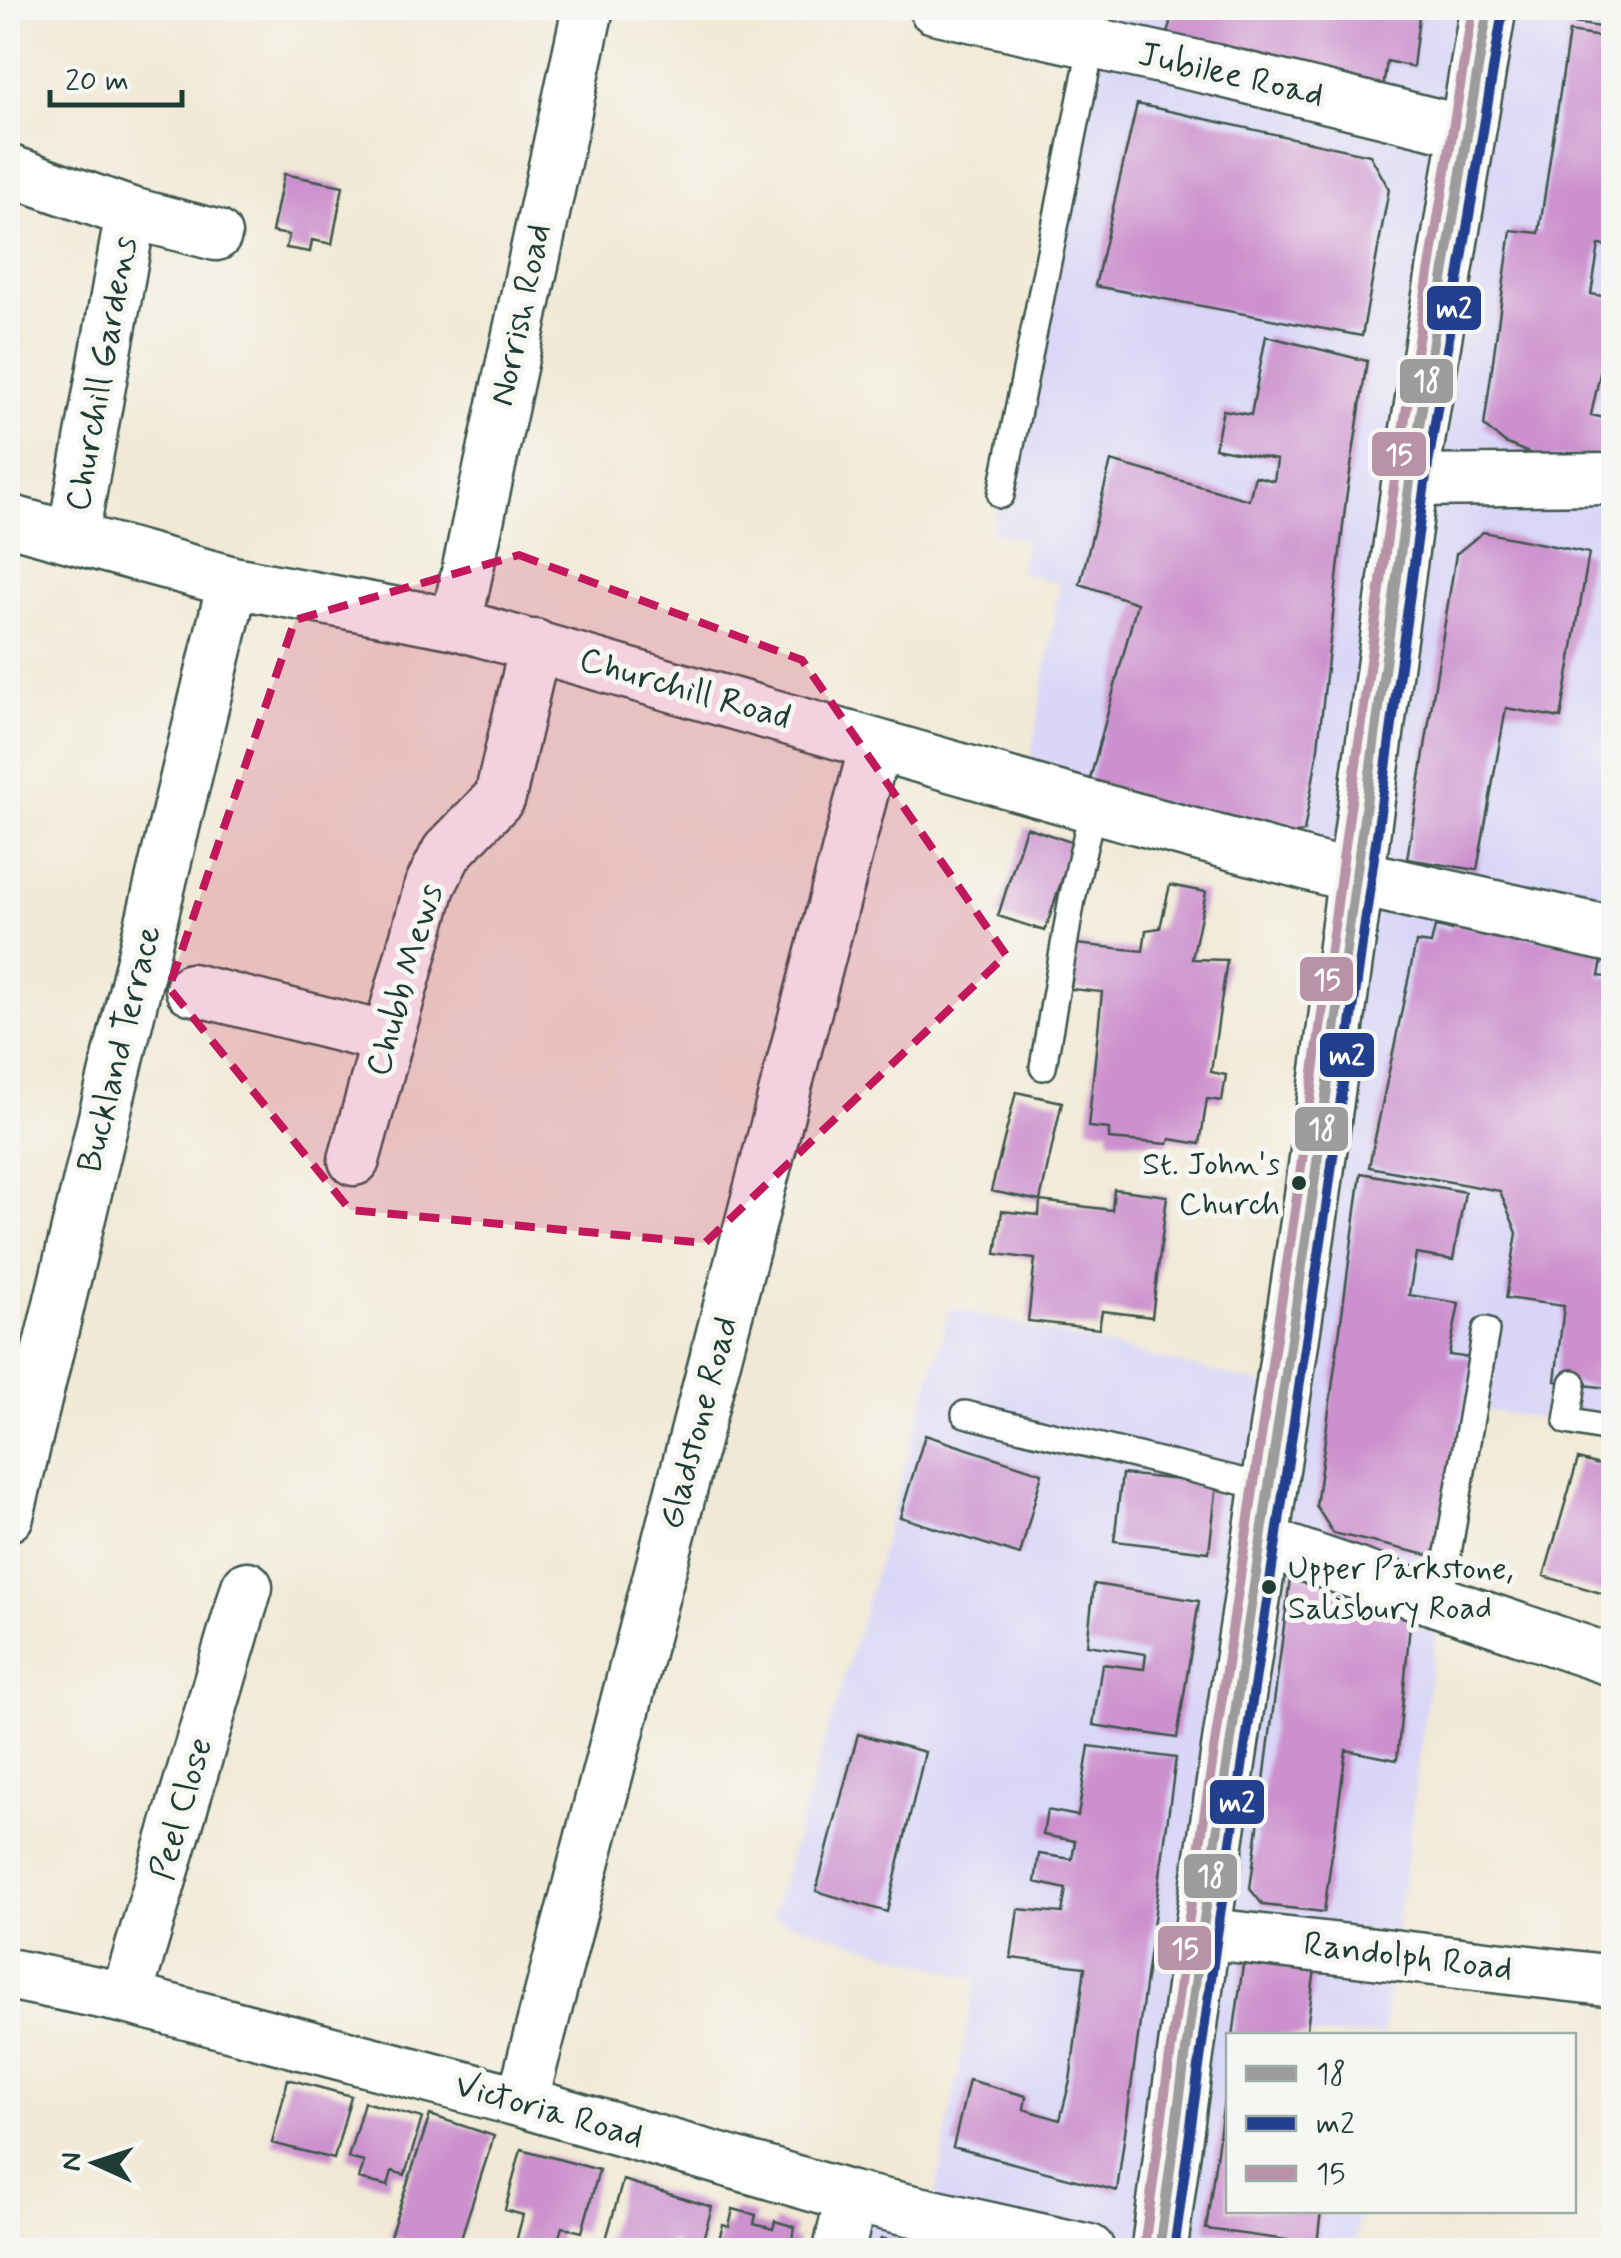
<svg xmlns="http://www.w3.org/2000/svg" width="1621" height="2258" font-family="Mynerve,sans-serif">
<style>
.built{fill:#d9d6f7}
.building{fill:#cc90ce}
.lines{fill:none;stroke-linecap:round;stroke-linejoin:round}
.lane-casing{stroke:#3e574c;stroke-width:30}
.street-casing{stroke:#3e574c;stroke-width:55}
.secondary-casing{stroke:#3e574c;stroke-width:60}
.lane{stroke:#fff;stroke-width:25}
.street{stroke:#fff;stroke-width:50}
.secondary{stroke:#fff;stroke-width:55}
.bus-1-casing{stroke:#f6f6f2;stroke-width:18}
.bus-2-casing{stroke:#f6f6f2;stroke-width:18}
.bus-3-casing{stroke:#f6f6f2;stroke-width:18}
.bus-1{stroke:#9d9c9c;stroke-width:10}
.bus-2{stroke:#23408f;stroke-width:10}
.bus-3{stroke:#b893a8;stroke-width:10}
.marked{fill:#c2185b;fill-opacity:0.2;stroke:#c2185b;stroke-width:8;stroke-dasharray:20 12;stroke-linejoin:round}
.bus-dot{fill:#1f3d34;stroke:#f6f6f2;stroke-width:4}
.labels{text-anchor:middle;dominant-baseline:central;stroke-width:10;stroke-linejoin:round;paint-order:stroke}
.bus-label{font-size:32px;fill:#1f3d34;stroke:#f6f6f2;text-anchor:end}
.street-label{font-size:35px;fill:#1f3d34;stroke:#f6f6f2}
.line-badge{stroke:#f6f6f2;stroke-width:4}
.badge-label{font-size:28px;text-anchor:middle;font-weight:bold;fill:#fff}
</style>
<rect width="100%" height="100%" fill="#f6f6f2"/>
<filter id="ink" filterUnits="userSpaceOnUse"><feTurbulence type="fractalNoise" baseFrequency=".01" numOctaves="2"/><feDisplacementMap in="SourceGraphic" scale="20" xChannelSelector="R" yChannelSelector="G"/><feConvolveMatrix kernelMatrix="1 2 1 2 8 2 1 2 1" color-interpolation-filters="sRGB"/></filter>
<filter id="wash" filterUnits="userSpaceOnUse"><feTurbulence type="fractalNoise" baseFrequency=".0048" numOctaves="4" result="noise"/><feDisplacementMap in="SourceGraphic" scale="40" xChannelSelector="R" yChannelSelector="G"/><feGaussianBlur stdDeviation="2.25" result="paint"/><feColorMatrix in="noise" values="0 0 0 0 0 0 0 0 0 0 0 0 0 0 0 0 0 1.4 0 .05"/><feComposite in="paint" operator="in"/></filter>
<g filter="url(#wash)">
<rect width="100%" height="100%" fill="#f1e9d5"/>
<path class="built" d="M 934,8 L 1613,8 L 1613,1430 L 1472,1408 L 1440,1600 L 1383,2035 L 1228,2036 L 1228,2210 L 1359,2211 L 1354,2250 L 839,2250 L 851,2197 L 932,2214 L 976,1979 L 772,1917 L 870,1591 L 950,1308 L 1283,1389 L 1357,878 L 1026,788 L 1060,584 L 1019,571 L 1026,540 L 992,533 L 1092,43 Z"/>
<g id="blocks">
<path class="building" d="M 1172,8 L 1420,8 L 1413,67 L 1387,61 L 1383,88 L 1168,36 Z
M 1575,8 L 1614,8 L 1614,29 L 1573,23 Z
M 1569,32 L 1614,39 L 1614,212 L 1608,246 L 1599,245 L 1591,294 L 1614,298 L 1614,371 L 1601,369 L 1591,415 L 1614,420 L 1614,456 L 1543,459 L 1505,443 L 1484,426 L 1511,230 L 1539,233 Z
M 1137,104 L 1370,155 L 1389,189 L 1362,336 L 1095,286 Z
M 284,174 L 343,186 L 332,244 L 312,240 L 310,252 L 286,248 L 289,235 L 272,232 Z
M 1266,336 L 1367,361 L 1346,499 L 1317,756 L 1304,832 L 1280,838 L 1089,783 L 1137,603 L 1080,584 L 1111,461 L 1249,500 L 1255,476 L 1274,481 L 1277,460 L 1215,448 L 1223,410 L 1251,415 Z
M 1483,532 L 1589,553 L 1561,718 L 1506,708 L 1477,870 L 1407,859 L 1456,554 Z
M 1026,827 L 1074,843 L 1045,931 L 998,916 Z
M 1170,885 L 1206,892 L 1192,959 L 1227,960 L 1211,1072 L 1226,1075 L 1222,1101 L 1207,1099 L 1200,1144 L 1170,1139 L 1168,1144 L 1109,1139 L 1109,1129 L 1088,1127 L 1102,992 L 1071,989 L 1076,944 L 1143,951 L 1146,930 L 1160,928 Z
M 1451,923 L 1604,950 L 1599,976 L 1614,978 L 1614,1389 L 1555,1381 L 1564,1306 L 1506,1298 L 1517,1233 L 1500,1191 L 1369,1167 L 1416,942 L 1431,944 L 1435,927 L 1451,930 Z
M 1016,1092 L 1062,1102 L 1040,1201 L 1112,1210 L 1114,1189 L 1167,1196 L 1152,1317 L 1102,1311 L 1099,1329 L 1028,1321 L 1035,1259 L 996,1254 L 1002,1211 L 1039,1215 L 1040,1201 L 991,1191 Z
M 1361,1173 L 1465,1192 L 1453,1260 L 1416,1254 L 1409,1295 L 1459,1303 L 1449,1355 L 1471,1358 L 1436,1557 L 1333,1533 L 1316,1506 Z
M 925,1435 L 1042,1473 L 1020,1555 L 900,1517 Z
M 1578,1459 L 1614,1469 L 1614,1597 L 1544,1576 Z
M 1122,1474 L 1217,1484 L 1209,1552 L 1114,1541 Z
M 1291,1571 L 1411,1614 L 1397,1760 L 1346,1750 L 1324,1912 L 1263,1905 L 1250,1889 Z
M 1094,1584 L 1199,1601 L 1177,1738 L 1093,1725 L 1102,1664 L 1144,1669 L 1146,1654 L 1087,1645 Z
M 858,1734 L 925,1752 L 887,1912 L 816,1891 Z
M 1089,1746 L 1176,1758 L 1117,2191 L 953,2147 L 969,2080 L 1026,2096 L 1024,2109 L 1060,2120 L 1070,2081 L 1085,1967 L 1011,1958 L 1018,1909 L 1062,1913 L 1066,1889 L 1035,1882 L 1039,1854 L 1072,1859 L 1075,1841 L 1043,1835 L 1047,1810 L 1078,1816 Z
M 1245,1951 L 1316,1961 L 1306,2036 L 1233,2036 Z
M 288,2079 L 351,2096 L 334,2159 L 272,2143 Z
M 1226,2087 L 1228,2210 L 1321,2210 L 1317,2244 L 1206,2229 Z
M 364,2102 L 422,2118 L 405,2175 L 392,2171 L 388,2186 L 359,2179 L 364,2162 L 348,2158 Z
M 430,2115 L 494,2136 L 457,2250 L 434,2250 L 390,2236 Z
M 521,2149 L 599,2170 L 582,2232 L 562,2227 L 555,2250 L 533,2250 L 515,2246 L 523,2215 L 505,2210 Z
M 623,2180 L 712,2207 L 700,2250 L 673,2250 L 676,2242 L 671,2241 L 668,2250 L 603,2250 Z
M 733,2209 L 756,2215 L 754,2224 L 762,2226 L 773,2229 L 775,2221 L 795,2227 L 793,2239 L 798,2240 L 796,2250 L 716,2250 L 723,2225 L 729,2227 Z
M 846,2237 L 879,2246 L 881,2238 L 912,2246 L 911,2250 L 843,2250 Z"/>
</g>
</g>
<g filter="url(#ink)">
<use href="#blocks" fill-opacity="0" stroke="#3e574c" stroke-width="2.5"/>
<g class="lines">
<g class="lane-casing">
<path id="lane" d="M 1001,495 L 1092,43
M 1043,1067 L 1072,899 L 1093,807
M 1573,1383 L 1567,1421 L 1614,1430
M 965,1414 L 1269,1488
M 1440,1600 L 1486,1330"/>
</g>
<g class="street-casing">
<path id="street" d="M 934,8 L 1215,70 L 1468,132
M 8,170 L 131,213 L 73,536
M 131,213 L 216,235
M 1410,481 L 1614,479
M 8,520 L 233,582 L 456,624 L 1093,807 L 1357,878
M 456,624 L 588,8
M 191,989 L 387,1038
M 354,1160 L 430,886 L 447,852 L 500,797 L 535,645
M 8,1516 L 233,582
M 1260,1541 L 1614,1661
M 1202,1933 L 1614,1981
M 8,1974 L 126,1998 L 522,2102 L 851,2197 L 1089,2250
M 126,1998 L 247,1587
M 522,2102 L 875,745
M 839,2250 L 851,2197"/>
</g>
<g class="secondary-casing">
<path id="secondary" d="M 1357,878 L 1614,935
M 1159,2250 L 1202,1933 L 1312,1199 L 1410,481 L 1488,8"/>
</g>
<use href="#lane" class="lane"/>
<use href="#street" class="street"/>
<use href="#secondary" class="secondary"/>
<g class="bus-1-casing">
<path id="bus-1" d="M 1159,2250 L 1202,1933 L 1312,1199 L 1410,481 L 1488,8"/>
</g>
<g class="bus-2-casing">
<path id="bus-2" d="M 1174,2250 L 1217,1935 L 1327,1201 L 1425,483 L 1503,10"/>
</g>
<g class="bus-3-casing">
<path id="bus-3" d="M 1144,2248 L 1187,1931 L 1297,1197 L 1395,479 L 1473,8"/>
</g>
<use href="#bus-1" class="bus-1"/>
<use href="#bus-2" class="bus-2"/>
<use href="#bus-3" class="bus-3"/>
</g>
</g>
<path class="marked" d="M 519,555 L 802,660 L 1006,955 L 705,1243 L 350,1210 L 169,988 L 295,620 Z"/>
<g class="bus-dot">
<circle cx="1299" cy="1183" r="9"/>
<circle cx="1269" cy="1587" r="9"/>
</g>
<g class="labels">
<g class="bus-label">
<text x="1280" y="1165">St. John's<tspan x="1280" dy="40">Church</tspan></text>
<text x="1288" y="1569" text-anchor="start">Upper Parkstone,<tspan x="1288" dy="40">Salisbury Road</tspan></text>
</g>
<g class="street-label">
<text transform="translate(1231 75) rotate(13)">Jubilee Road</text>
<text transform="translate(521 315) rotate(-78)">Norrish Road</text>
<text transform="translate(102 374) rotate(-80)">Churchill Gardens</text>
<text transform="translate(685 689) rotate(16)">Churchill Road</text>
<text transform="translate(405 980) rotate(-74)">Chubb Mews</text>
<text transform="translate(120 1049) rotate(-76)">Buckland Terrace</text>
<text transform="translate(699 1423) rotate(-75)">Gladstone Road</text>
<text transform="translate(182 1809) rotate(-74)">Peel Close</text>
<text transform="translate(1408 1957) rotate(7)">Randolph Road</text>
<text transform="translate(549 2111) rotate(16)">Victoria Road</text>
</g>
</g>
<g class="line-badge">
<rect x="1425" y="284" width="58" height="48" rx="10" fill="#23408f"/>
<rect x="1398" y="357" width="57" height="48" rx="10" fill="#9d9c9c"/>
<rect x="1370" y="430" width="58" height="48" rx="10" fill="#b893a8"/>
<rect x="1298" y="955" width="57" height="48" rx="10" fill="#b893a8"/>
<rect x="1318" y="1031" width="58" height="48" rx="10" fill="#23408f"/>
<rect x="1293" y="1105" width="57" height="48" rx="10" fill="#9d9c9c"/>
<rect x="1208" y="1778" width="58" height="48" rx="10" fill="#23408f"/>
<rect x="1182" y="1852" width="57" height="48" rx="10" fill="#9d9c9c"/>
<rect x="1156" y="1924" width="57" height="48" rx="10" fill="#b893a8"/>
</g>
<g class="badge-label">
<text x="1454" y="318">m2</text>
<text x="1427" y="390">18</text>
<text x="1399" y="464">15</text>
<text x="1327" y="989">15</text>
<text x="1347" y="1065">m2</text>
<text x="1322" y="1138">18</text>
<text x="1237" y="1812">m2</text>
<text x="1211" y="1885">18</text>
<text x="1185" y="1958">15</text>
</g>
<rect width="1621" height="2258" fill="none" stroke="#f6f6f2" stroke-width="40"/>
<rect x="1226" y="2033" width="350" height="180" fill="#f6f6f2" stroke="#a0aca6" stroke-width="2.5"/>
<rect x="1246" y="2066" width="50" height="15" fill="#9d9c9c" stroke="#a0aca6" stroke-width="2.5"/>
<text x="1316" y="2083" font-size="30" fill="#1f3d34">18</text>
<rect x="1246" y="2116" width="50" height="15" fill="#23408f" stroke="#a0aca6" stroke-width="2.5"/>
<text x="1316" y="2133" font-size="30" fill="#1f3d34">m2</text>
<rect x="1246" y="2166" width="50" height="15" fill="#b893a8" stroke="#a0aca6" stroke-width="2.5"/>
<text x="1316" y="2183" font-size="30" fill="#1f3d34">15</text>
<g transform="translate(95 2163) rotate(273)" stroke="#f6f6f2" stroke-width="8" paint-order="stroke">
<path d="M0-8L18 38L0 25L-18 38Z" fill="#1f3d34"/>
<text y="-15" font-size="28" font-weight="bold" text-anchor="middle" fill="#1f3d34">N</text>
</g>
<path d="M50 90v15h132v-15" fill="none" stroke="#1f3d34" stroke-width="5"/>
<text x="65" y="90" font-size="30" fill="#1f3d34" stroke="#f6f6f2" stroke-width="8" paint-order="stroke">20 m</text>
</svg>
